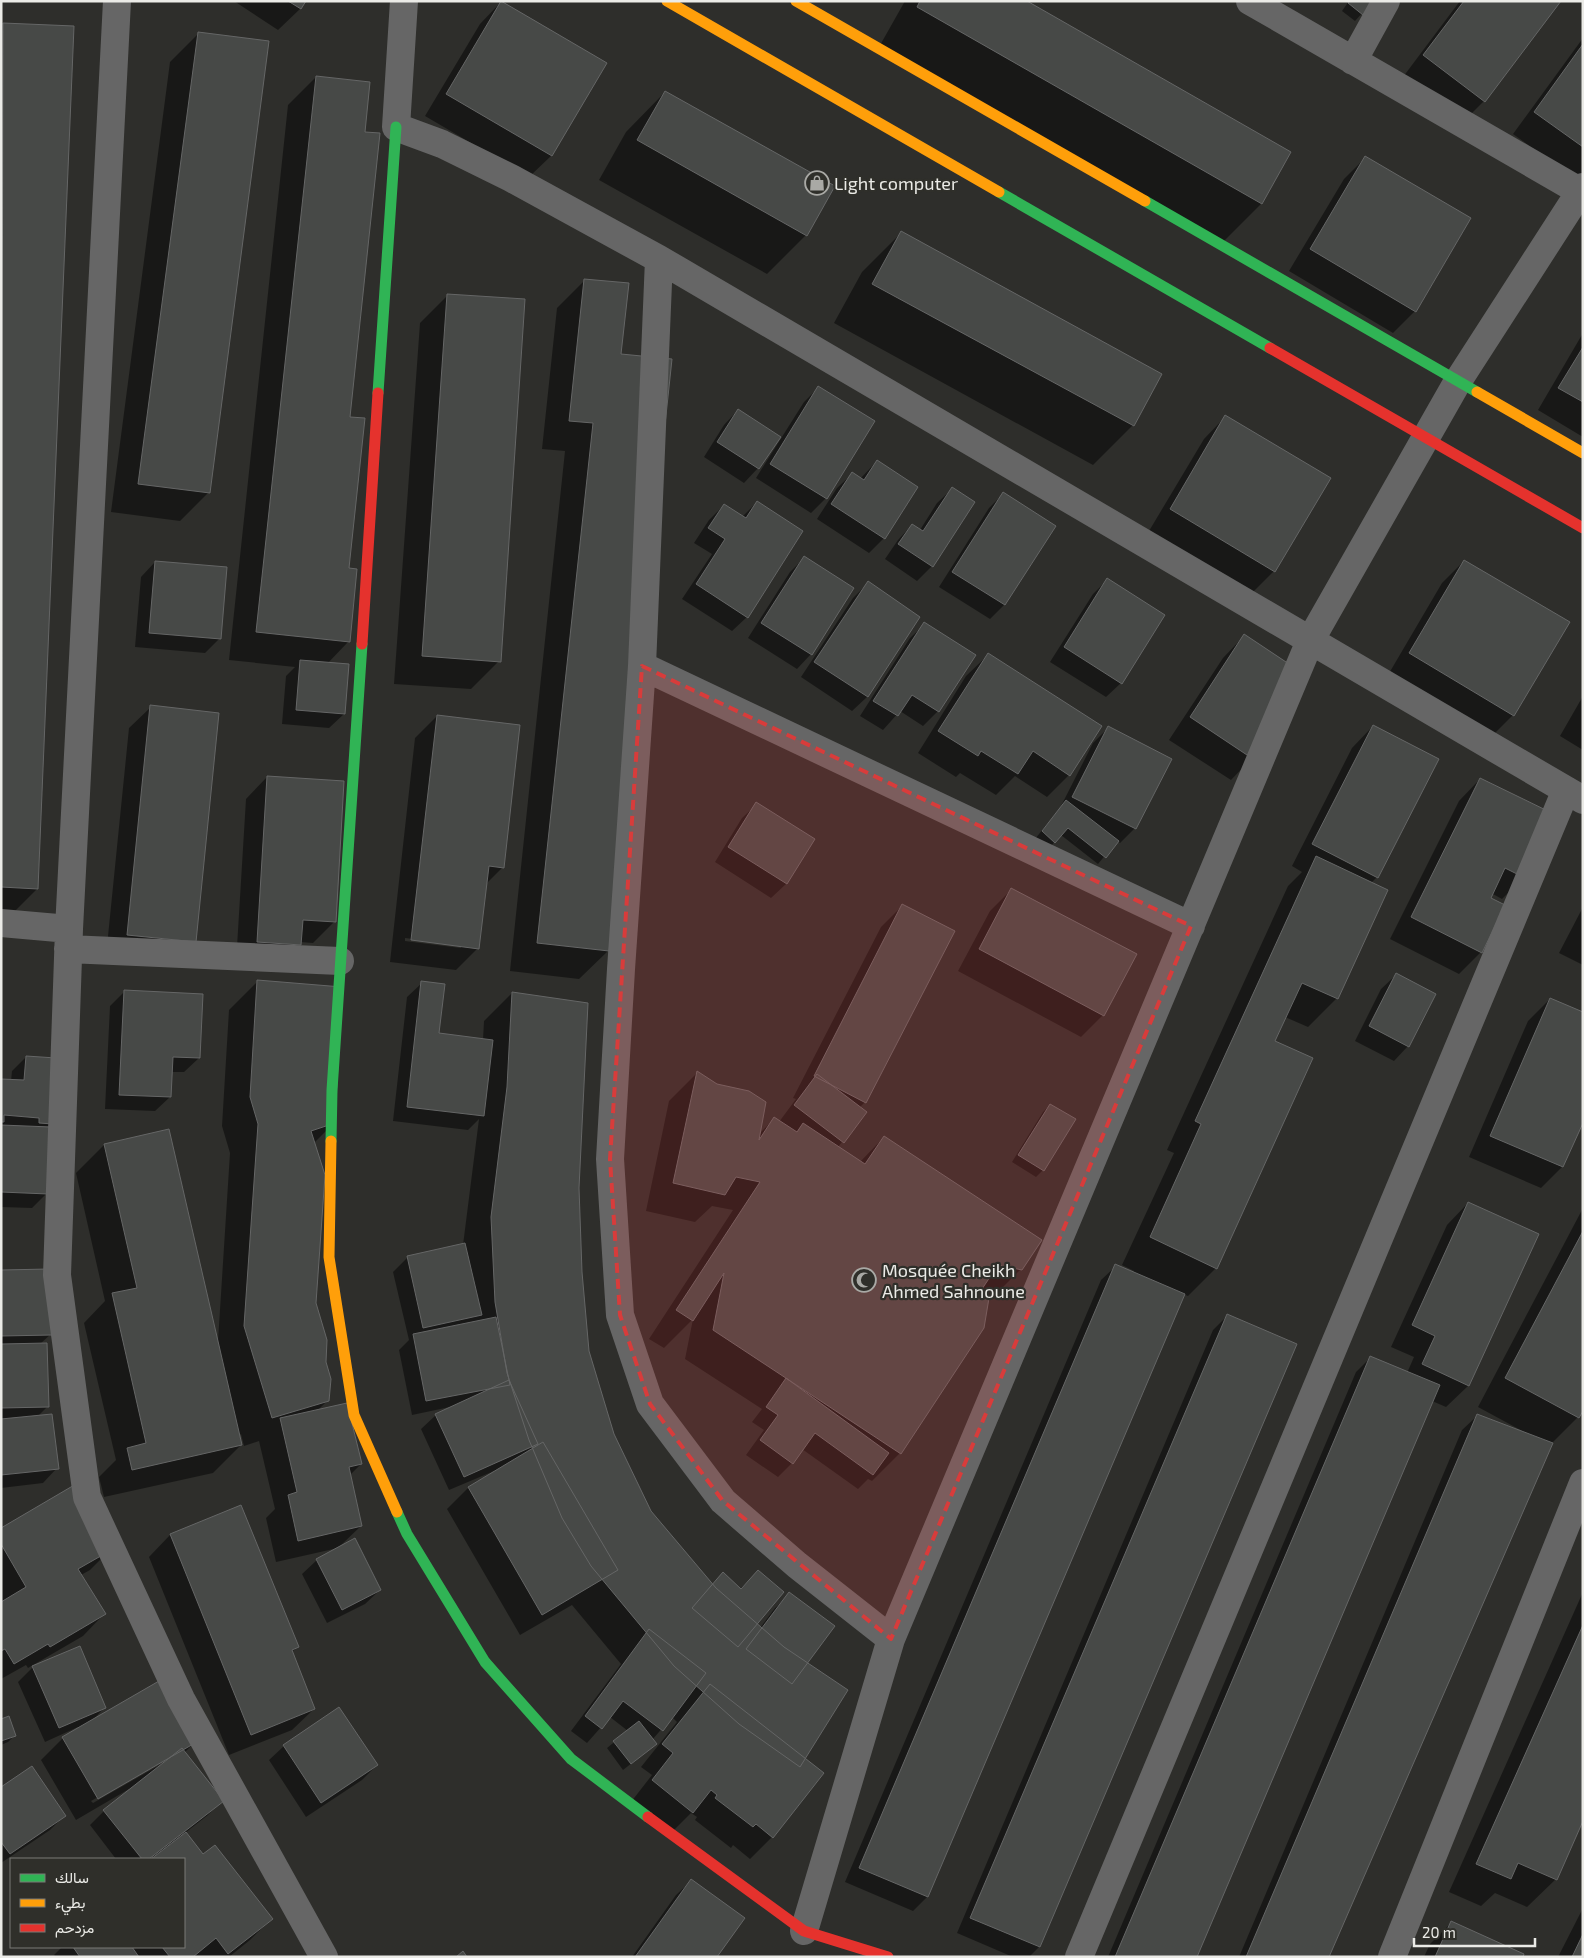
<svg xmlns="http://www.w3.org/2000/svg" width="1584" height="1958" font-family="'Exo 2',Vazirmatn,sans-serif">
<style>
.shadow{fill:#0007;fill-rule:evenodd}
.building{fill:#474947;stroke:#656666}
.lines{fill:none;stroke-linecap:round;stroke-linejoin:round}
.street{stroke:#666;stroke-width:28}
.fast{stroke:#30b455;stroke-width:11}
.slow{stroke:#ff9f0a;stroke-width:11}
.jam{stroke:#e5322d;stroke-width:11}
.marked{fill:#d83c3b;fill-opacity:0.2;stroke:#d83c3b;stroke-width:4;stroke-dasharray:10 6;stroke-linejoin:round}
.labels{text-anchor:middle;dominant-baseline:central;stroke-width:4.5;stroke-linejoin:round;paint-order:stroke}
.poi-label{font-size:18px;fill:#ebebe7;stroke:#2f2f2a;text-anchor:start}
</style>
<rect width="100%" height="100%" fill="#2e2e2b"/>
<path class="shadow" d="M 234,1 L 305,1 L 300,9 L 278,30 Z
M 905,1 L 1024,1 L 1290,153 L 1261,204 L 1222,243 L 879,47 Z
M 1349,1 L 1373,1 L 1355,21 L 1342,11 Z
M 1460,1 L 1559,1 L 1484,101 L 1463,122 L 1403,77 Z
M 501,2 L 605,64 L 551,156 L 529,177 L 425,116 L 480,24 Z
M 3,24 L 37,889 L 9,917 L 1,916 L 1,26 Z
M 199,33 L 208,493 L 180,521 L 111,512 L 170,62 Z
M 1583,38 L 1583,175 L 1577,180 L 1513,134 Z
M 316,77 L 364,133 L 349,418 L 348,642 L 327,664 L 344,714 L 329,728 L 282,724 L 286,676 L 295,667 L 229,660 L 288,105 Z
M 665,92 L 806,235 L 767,274 L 599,180 L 626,132 Z
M 1366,157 L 1469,219 L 1415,311 L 1393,333 L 1289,271 L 1344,179 Z
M 901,233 L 1160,374 L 1133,425 L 1093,465 L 834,323 L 862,272 Z
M 585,280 L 620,355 L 608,951 L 579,979 L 510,971 L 565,451 L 542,449 L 557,308 Z
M 448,295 L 499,661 L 471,689 L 394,684 L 420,323 Z
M 1583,333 L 1583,437 L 1538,410 Z
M 819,387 L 874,422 L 826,498 L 811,513 L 756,478 L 804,402 Z
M 738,410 L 758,468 L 744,483 L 704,457 L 724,425 Z
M 1225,417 L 1274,571 L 1253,592 L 1149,531 L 1204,439 Z
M 877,461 L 917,487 L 884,538 L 869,553 L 817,519 L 837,488 L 852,474 L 860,479 Z
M 952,489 L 932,566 L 917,581 L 885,559 L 898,540 L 912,525 L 920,530 L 937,503 Z
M 1003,494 L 1054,526 L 1004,605 L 990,619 L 939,587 L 989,508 Z
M 757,502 L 747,617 L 732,631 L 682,599 L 712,554 L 694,543 L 709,520 L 724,505 L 742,517 Z
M 804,558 L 811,654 L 797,669 L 748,638 L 790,572 Z
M 1464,561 L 1513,715 L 1491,737 L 1388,675 L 1442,583 Z
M 155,562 L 220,638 L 205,653 L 135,647 L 141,577 Z
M 1107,580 L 1121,683 L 1106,697 L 1050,662 L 1093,594 Z
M 868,583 L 919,617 L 867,697 L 852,711 L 801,677 L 853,598 Z
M 925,624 L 938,711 L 923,726 L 900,711 L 883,730 L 860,716 L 910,638 Z
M 1244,636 L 1252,758 L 1231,780 L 1169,740 L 1223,658 Z
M 988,655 L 1069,775 L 1047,797 L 1015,776 L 996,795 L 960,773 L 956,777 L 918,753 L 966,676 Z
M 1583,696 L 1583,750 L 1560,736 Z
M 151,707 L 195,941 L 106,956 L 129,728 Z
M 437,716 L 503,867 L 485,885 L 478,948 L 456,970 L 390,962 L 415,738 ZM 405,938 L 461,945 L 461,948 L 405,941 Z
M 1373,726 L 1377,877 L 1371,883 L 1386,890 L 1336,999 L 1308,1027 L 1285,1017 L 1274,1042 L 1216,1268 L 1188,1296 L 1183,1294 L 927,1897 L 913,1911 L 845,1882 L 1101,1280 L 1116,1266 L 1133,1273 L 1134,1271 L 1122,1265 L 1174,1153 L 1167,1150 L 1288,886 L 1302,872 L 1292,866 L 1352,748 Z
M 1108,728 L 1170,759 L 1135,828 L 1120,843 L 1117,841 L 1098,864 L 1061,835 L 1048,849 L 1035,839 L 1060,808 L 1093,743 Z
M 267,777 L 335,921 L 313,943 L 300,942 L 300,944 L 279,966 L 236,963 L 246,799 Z
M 1480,779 L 1524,877 L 1502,899 L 1491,893 L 1481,952 L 1459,974 L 1390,939 L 1459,801 Z
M 757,804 L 813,840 L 786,884 L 771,898 L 715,862 L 742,818 Z
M 1012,889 L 1103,1015 L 1081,1037 L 958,971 L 990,911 Z
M 902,906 L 865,1102 L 859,1108 L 865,1113 L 838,1147 L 860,1162 L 884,1137 L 1021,1269 L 993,1297 L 983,1295 L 900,1453 L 872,1481 L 868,1479 L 858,1489 L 802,1449 L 792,1463 L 778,1477 L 746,1455 L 764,1430 L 752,1422 L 762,1409 L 685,1359 L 693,1319 L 664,1348 L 649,1339 L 733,1210 L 712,1206 L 695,1222 L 646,1211 L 669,1101 L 697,1073 L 759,1134 L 774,1119 L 779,1122 L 796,1099 L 793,1098 L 881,927 Z
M 1583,907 L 1583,965 L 1559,953 Z
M 1396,975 L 1408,1046 L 1394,1061 L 1355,1041 L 1381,989 Z
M 257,982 L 334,1123 L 314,1143 L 315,1303 L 325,1362 L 328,1400 L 318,1410 L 361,1464 L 349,1476 L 361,1526 L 339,1547 L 380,1590 L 365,1604 L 327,1623 L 302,1574 L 317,1560 L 338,1548 L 276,1562 L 266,1518 L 275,1509 L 259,1441 L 244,1446 L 241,1434 L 239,1435 L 241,1445 L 213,1473 L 104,1497 L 99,1477 L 116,1460 L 84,1323 L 105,1301 L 76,1173 L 104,1145 L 218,1341 L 230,1153 L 222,1126 L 229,1010 Z
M 422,983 L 438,1034 L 483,1040 L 484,1021 L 512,993 L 578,1188 L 581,1272 L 588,1351 L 613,1434 L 650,1512 L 712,1585 L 723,1574 L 740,1589 L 758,1571 L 756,1624 L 760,1628 L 775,1608 L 790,1594 L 806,1663 L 804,1759 L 772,1837 L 750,1859 L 733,1845 L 731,1848 L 695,1820 L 697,1817 L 691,1813 L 670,1834 L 631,1802 L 652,1775 L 641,1767 L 677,1722 L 672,1717 L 652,1740 L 656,1744 L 623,1770 L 607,1748 L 628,1731 L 610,1717 L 587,1743 L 571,1731 L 621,1664 L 572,1605 L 520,1635 L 447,1509 L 468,1488 L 495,1472 L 494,1471 L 449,1490 L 421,1429 L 436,1415 L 450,1407 L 412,1415 L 399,1350 L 409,1340 L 393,1272 L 408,1257 L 463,1245 L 479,1119 L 468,1130 L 393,1121 L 407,997 Z
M 124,992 L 199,1058 L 184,1072 L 171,1072 L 170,1097 L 155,1111 L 105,1109 L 110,1006 Z
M 1550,999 L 1562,1167 L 1541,1188 L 1469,1157 L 1528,1021 Z
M 26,1057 L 51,1123 L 46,1128 L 46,1194 L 32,1208 L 1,1207 L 1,1080 L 11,1081 L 12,1071 Z
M 1050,1105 L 1074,1120 L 1043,1170 L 1036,1177 L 1012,1162 L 1043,1112 Z
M 1468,1203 L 1537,1235 L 1468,1386 L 1446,1407 L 1432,1401 L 1196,1957 L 1108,1957 L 1356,1372 L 1370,1358 L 1407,1373 L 1414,1357 L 1391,1347 L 1447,1225 Z
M 1583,1208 L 1583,1408 L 1578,1417 L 1551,1444 L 1328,1957 L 1239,1957 L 1462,1430 L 1477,1416 L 1528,1434 L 1478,1407 Z
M 1,1272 L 51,1334 L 40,1344 L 48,1406 L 38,1416 L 57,1468 L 43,1483 L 1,1488 Z
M 1227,1316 L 1295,1345 L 1039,1947 L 1029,1957 L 1013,1957 L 957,1933 L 1213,1330 Z
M 240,1507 L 297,1647 L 291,1653 L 314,1709 L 292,1730 L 229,1755 L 149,1557 L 170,1535 Z
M 1,1529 L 112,1548 L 90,1570 L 81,1575 L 104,1614 L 83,1636 L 28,1668 L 26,1665 L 1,1679 Z
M 1583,1592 L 1583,1818 L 1556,1879 L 1527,1907 L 1495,1893 L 1481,1906 L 1449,1892 Z
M 33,1667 L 105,1707 L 92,1721 L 194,1743 L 184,1753 L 222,1800 L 208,1815 L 185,1833 L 203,1856 L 271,1919 L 250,1940 L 229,1957 L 56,1957 L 54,1955 L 62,1947 L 184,1947 L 184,1859 L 116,1859 L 90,1825 L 104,1811 L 130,1791 L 129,1789 L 76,1820 L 41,1760 L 63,1738 L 78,1729 L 78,1727 L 45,1742 L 18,1682 ZM 170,1756 L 170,1759 L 93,1803 L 91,1801 Z
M 1,1720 L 15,1735 L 8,1742 L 1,1745 Z
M 284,1746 L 377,1765 L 362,1780 L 306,1817 L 269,1760 Z
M 1,1788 L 64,1816 L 50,1830 L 1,1863 Z
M 691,1881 L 716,1957 L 632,1957 L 676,1895 Z
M 1583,1908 L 1583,1957 L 1558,1957 Z
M 1451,1923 L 1522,1957 L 1424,1957 L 1430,1944 Z"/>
<path class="building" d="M 288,1 L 306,1 L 301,9 Z
M 501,1 L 607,63 L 552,156 L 446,94 Z
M 920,1 L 1027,1 L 1291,152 L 1262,204 L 917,7 Z
M 1349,1 L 1374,1 L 1363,15 L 1348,3 Z
M 1464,1 L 1561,1 L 1485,102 L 1423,55 Z
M 3,23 L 74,26 L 38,889 L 1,887 Z
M 198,32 L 269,41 L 210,493 L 138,484 Z
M 1583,44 L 1583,147 L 1534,112 Z
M 316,76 L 370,82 L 365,132 L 380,133 L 350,417 L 365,418 L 349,568 L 357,569 L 350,642 L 256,632 Z
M 665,91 L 835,186 L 807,236 L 637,140 Z
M 1365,156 L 1471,218 L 1416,312 L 1310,249 Z
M 901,231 L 1162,374 L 1134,426 L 872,284 Z
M 584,279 L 629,283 L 621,354 L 672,359 L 609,951 L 537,943 L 593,423 L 569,421 Z
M 447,294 L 525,299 L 501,662 L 422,656 Z
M 1583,347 L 1583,402 L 1558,388 Z
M 818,386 L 875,421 L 827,499 L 770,464 Z
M 738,409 L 781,437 L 759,469 L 717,442 Z
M 1225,415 L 1331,478 L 1275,572 L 1170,509 Z
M 877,460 L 918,487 L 885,539 L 831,504 L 852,472 L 864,480 Z
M 952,487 L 975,502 L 933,567 L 898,544 L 912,524 L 923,531 Z
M 1003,492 L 1056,526 L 1005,605 L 952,572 Z
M 757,501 L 803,531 L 748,618 L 696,584 L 725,539 L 708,528 L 724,504 L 746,518 Z
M 804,556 L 854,588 L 812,655 L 761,623 Z
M 1464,560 L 1570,622 L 1514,716 L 1409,653 Z
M 155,561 L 227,567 L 221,639 L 149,633 Z
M 1107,578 L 1165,615 L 1122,684 L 1064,647 Z
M 868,581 L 920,617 L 868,697 L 814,662 Z
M 924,622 L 976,655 L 939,712 L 912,695 L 898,716 L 873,701 Z
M 1244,634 L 1307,676 L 1253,759 L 1190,717 Z
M 988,653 L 1102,726 L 1070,776 L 1033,751 L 1018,774 L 981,751 L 978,756 L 938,731 Z
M 300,660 L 349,664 L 345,714 L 296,710 Z
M 150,705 L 219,713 L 196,942 L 127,935 Z
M 437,715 L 520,725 L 504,868 L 489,866 L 479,949 L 411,940 Z
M 1373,725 L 1439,759 L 1378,878 L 1312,844 Z
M 1108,726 L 1172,759 L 1136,829 L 1072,797 Z
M 267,776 L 344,781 L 336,922 L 303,920 L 301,945 L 257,942 Z
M 1480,778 L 1556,815 L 1525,878 L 1505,868 L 1491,898 L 1505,905 L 1482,953 L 1411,917 Z
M 1066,800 L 1119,841 L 1106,858 L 1068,828 L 1055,843 L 1042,831 Z
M 756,802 L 815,839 L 787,884 L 728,847 Z
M 1316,856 L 1388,890 L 1338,999 L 1302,983 L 1275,1041 L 1313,1058 L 1217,1269 L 1150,1237 L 1201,1124 L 1195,1121 Z
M 1011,888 L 1137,954 L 1104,1016 L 979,949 Z
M 902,904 L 955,931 L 866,1103 L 814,1076 Z
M 1396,973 L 1436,994 L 1409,1047 L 1369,1026 Z
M 257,980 L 342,987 L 335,1123 L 311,1131 L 325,1175 L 316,1303 L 327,1340 L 326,1362 L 331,1379 L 329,1401 L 272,1418 L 244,1326 L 258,1124 L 250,1097 Z
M 421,981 L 445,984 L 439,1033 L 493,1040 L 484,1116 L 407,1107 Z
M 124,990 L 203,994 L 200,1058 L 173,1057 L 171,1097 L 119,1095 Z
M 512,992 L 588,1003 L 579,1188 L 582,1272 L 589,1351 L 614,1434 L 651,1511 L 716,1588 L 784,1647 L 848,1690 L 800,1767 L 739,1724 L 674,1666 L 591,1566 L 562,1518 L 529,1440 L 507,1373 L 495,1302 L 491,1217 L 507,1087 Z
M 1550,998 L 1583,1012 L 1583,1123 L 1563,1167 L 1490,1136 Z
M 26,1056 L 56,1058 L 53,1124 L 39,1123 L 39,1118 L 4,1115 L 4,1122 L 1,1122 L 1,1079 L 24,1080 Z
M 697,1071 L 717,1084 L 749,1091 L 766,1102 L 759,1140 L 774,1117 L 797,1132 L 803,1123 L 865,1164 L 884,1136 L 1042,1240 L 1022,1270 L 998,1265 L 980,1292 L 989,1298 L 984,1328 L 901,1454 L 713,1330 L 724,1273 L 693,1321 L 676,1310 L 760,1182 L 736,1177 L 725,1195 L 673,1183 Z
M 817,1074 L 867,1112 L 844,1143 L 794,1105 Z
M 1050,1104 L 1076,1119 L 1044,1171 L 1018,1155 Z
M 1,1125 L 51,1127 L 48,1194 L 1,1192 Z
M 169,1129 L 242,1445 L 132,1470 L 127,1448 L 146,1443 L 112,1293 L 137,1288 L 104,1144 Z
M 1468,1202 L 1539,1234 L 1469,1386 L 1422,1364 L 1435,1336 L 1412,1325 Z
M 1583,1231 L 1583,1411 L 1579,1418 L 1505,1378 Z
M 465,1243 L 482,1315 L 423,1328 L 407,1256 Z
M 1115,1264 L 1185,1294 L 928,1897 L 859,1868 Z
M 49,1269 L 52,1335 L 1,1336 L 1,1270 Z
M 1227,1314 L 1297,1344 L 1040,1947 L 970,1918 Z
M 496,1317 L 510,1385 L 426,1401 L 413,1334 Z
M 47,1343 L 49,1407 L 1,1408 L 1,1344 Z
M 1370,1356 L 1440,1385 L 1197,1957 L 1115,1957 Z
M 786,1378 L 889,1453 L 873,1475 L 815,1433 L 793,1464 L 760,1440 L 778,1415 L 766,1407 Z
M 509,1380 L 538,1444 L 464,1477 L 435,1414 Z
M 347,1403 L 362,1464 L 349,1467 L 362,1526 L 298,1541 L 288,1495 L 297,1492 L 280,1418 Z
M 52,1414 L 59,1469 L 1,1475 L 1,1419 Z
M 1477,1414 L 1553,1443 L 1329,1957 L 1246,1957 Z
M 543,1442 L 618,1570 L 542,1615 L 468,1487 Z
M 76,1484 L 113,1549 L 78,1569 L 106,1614 L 50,1647 L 48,1644 L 14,1664 L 5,1649 L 1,1651 L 1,1602 L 26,1587 L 1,1544 L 1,1528 Z
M 241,1505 L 299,1647 L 292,1650 L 315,1709 L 251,1735 L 170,1534 Z
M 355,1538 L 381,1590 L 342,1610 L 316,1559 Z
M 758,1570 L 784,1592 L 738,1647 L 692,1608 L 723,1572 L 741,1589 Z
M 789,1592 L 835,1626 L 792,1684 L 746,1649 Z
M 1583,1625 L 1583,1821 L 1557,1880 L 1518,1863 L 1511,1879 L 1476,1864 Z
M 649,1629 L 706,1673 L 663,1731 L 623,1701 L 602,1729 L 585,1716 Z
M 80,1646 L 106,1708 L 59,1728 L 32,1666 Z
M 159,1681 L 195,1743 L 98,1799 L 62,1737 Z
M 710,1684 L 824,1773 L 773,1838 L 756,1824 L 753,1827 L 715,1798 L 717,1795 L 711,1790 L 693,1813 L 652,1780 L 673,1753 L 662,1744 Z
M 339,1707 L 378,1765 L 321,1803 L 283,1745 Z
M 9,1716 L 16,1736 L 1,1741 L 1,1719 Z
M 639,1721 L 657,1744 L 631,1764 L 613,1741 Z
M 182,1748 L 224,1801 L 149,1859 L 142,1859 L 103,1810 Z
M 32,1766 L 66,1816 L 10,1854 L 1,1842 L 1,1787 Z
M 186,1832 L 203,1854 L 215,1845 L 273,1919 L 228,1954 L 216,1938 L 193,1957 L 170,1957 L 162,1947 L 184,1947 L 184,1859 L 151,1859 Z
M 691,1879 L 745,1918 L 717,1957 L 635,1957 Z
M 1451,1921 L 1524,1954 L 1523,1957 L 1435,1957 Z
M 1583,1934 L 1583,1957 L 1572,1957 Z
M 73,1947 L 132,1947 L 139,1957 L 80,1957 Z
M 463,1951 L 467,1957 L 456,1957 Z"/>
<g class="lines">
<path class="street" d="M 117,1 L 69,929 L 57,1275 L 87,1497 L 181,1699 L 324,1957
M 404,1 L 396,127 L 442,144 L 511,178 L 659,259 L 1583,800
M 1250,1 L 1583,193
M 1353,61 L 1386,1
M 659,259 L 642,666 L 621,969 L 610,1159 L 620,1315 L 650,1404 L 723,1501 L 797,1565 L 891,1639
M 642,666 L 1191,926
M 1,923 L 69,929
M 68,949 L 340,961
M 804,1931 L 891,1639 L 1310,641 L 1458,381 L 1583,187
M 1079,1957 L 1566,790
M 1392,1957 L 1583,1483"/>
<path class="fast" d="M 999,192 L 1270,348
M 1145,201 L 1477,392
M 378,393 L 396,127
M 331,1141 L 332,1090 L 362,644
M 397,1512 L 407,1534 L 485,1662 L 571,1759 L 648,1817"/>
<path class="slow" d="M 667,1 L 999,192
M 796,1 L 1145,201
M 1477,392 L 1583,453
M 331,1141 L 329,1257 L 354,1415 L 397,1512"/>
<path class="jam" d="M 1270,348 L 1583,528
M 362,644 L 378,393
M 648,1817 L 804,1931 L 888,1957"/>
</g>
<path class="marked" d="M 642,666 L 1191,926 L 891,1639 L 723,1501 L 650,1404 L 620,1315 L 610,1159 Z"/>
<defs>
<g id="shop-ring" transform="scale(1.25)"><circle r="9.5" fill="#2f2f2a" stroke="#a9a9a5" stroke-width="1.5"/><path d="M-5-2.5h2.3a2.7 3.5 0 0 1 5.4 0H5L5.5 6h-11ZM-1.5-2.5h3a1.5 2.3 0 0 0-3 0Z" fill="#a9a9a5"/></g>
<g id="mosque-ring" transform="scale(1.25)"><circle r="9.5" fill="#2f2f2a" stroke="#a9a9a5" stroke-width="1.5"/><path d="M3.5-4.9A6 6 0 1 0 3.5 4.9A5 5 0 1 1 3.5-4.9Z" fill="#a9a9a5"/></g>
</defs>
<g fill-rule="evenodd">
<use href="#shop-ring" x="817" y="183"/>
<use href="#mosque-ring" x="864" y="1280"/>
</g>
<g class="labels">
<g class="poi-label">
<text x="834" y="183">Light computer</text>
<text x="882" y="1270">Mosquée Cheikh<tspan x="882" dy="21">Ahmed Sahnoune</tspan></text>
</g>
</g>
<rect width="1584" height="1958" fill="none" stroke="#ebebe7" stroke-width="5"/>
<rect x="10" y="1858" width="175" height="90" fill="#2f2f2a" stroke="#7a7a76"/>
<rect x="20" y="1874" width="25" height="8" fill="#30b455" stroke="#7a7a76"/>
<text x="55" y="1883" font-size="15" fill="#ebebe7">سالك</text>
<rect x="20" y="1899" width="25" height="8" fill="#ff9f0a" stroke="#7a7a76"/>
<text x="55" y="1908" font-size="15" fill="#ebebe7">بطيء</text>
<rect x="20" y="1924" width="25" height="8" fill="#e5322d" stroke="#7a7a76"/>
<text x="55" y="1933" font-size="15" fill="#ebebe7">مزدحم</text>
<path d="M1414 1938v8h121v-8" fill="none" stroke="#ebebe7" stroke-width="2.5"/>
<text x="1422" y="1938" font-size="15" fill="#ebebe7" stroke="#2f2f2a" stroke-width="4" paint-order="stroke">20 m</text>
</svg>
